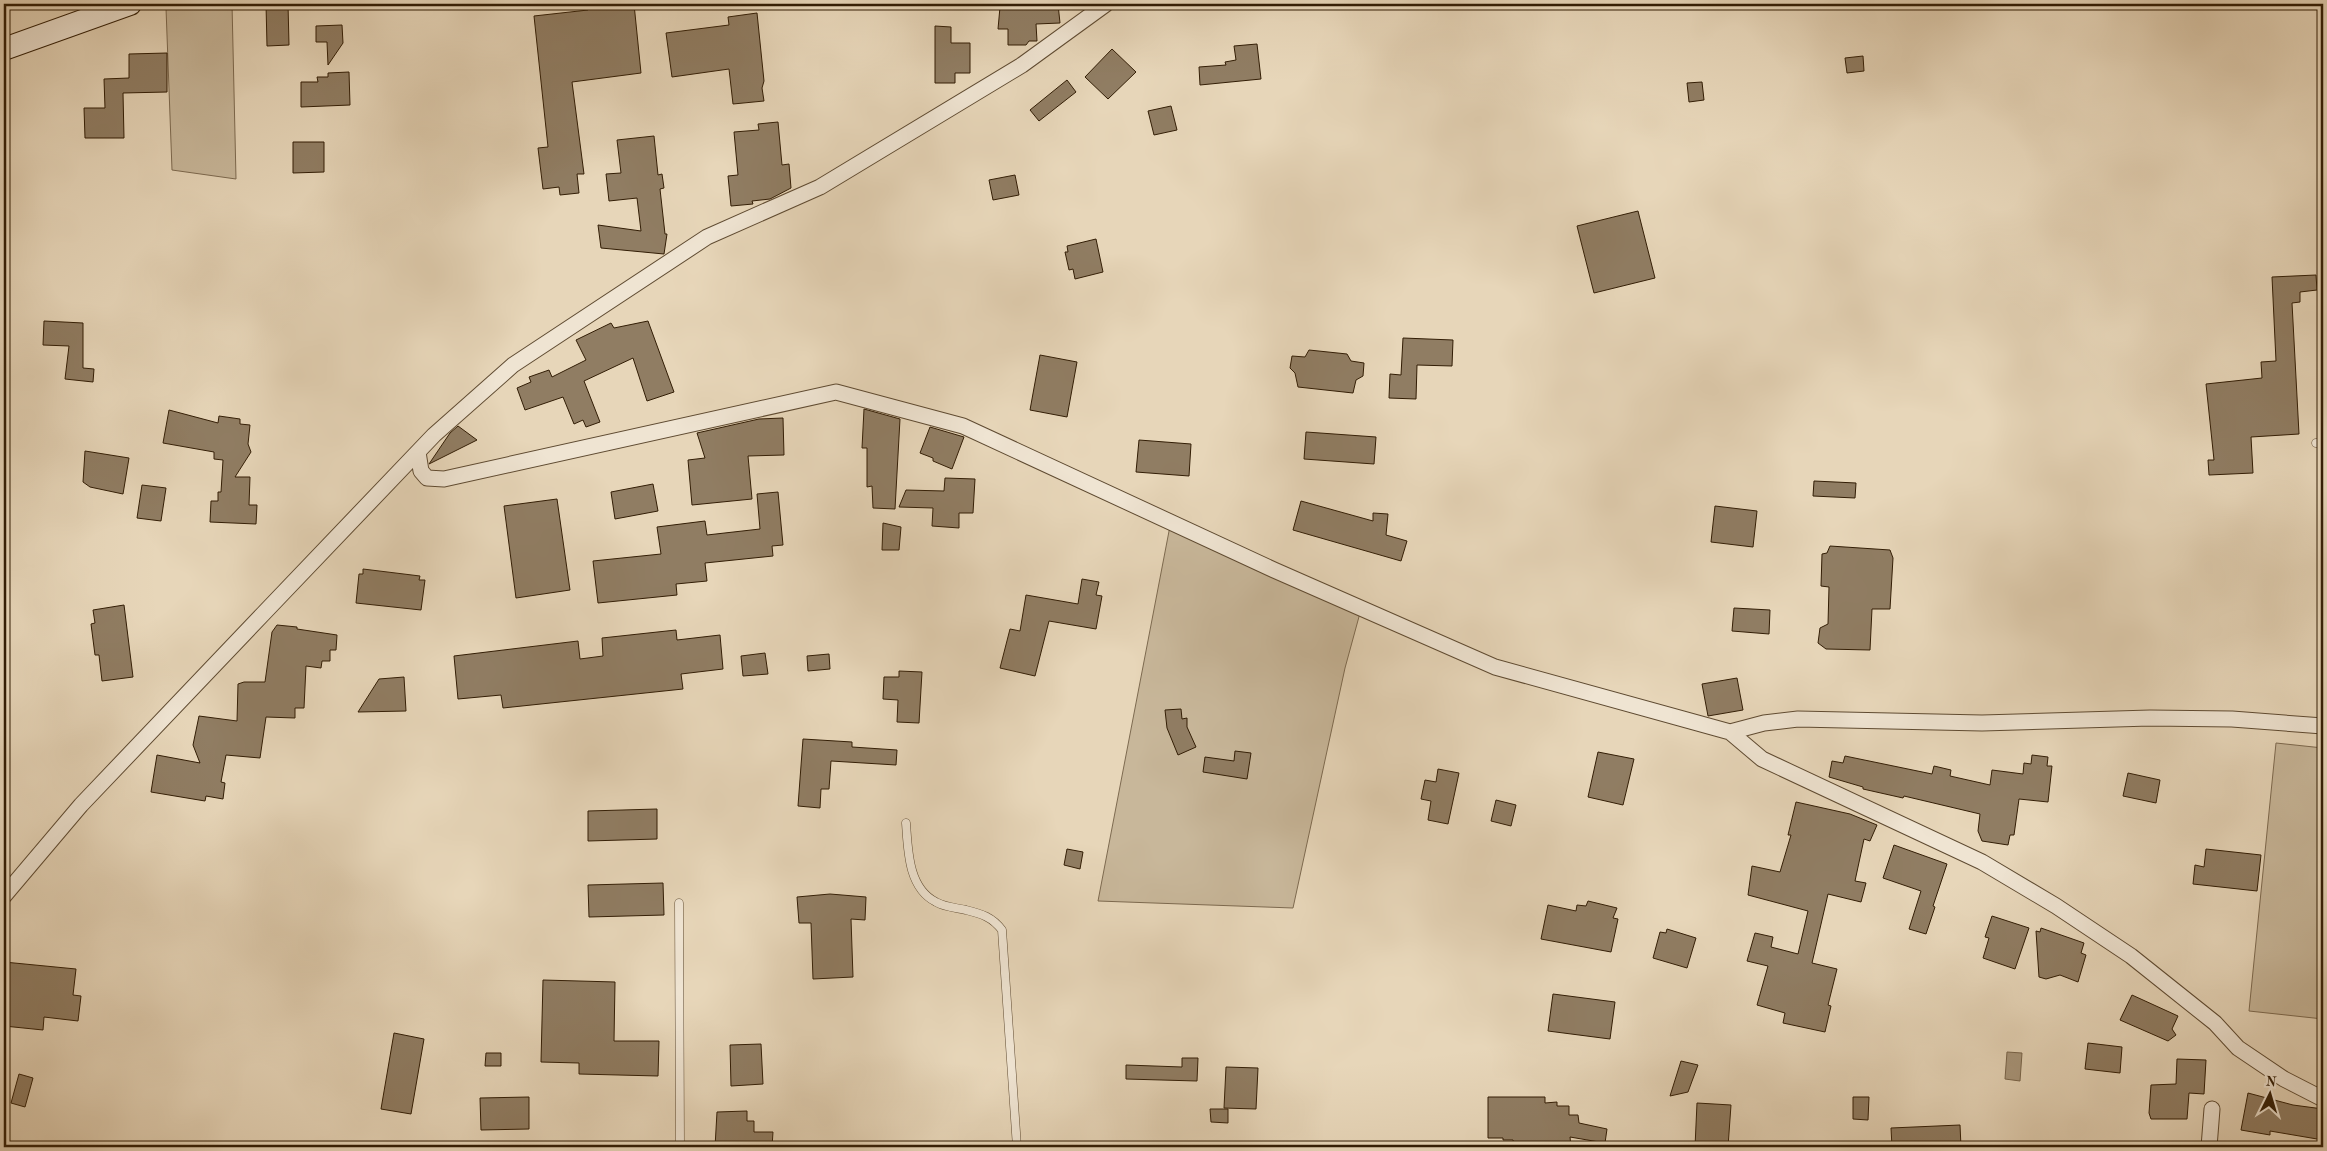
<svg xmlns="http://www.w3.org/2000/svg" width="2327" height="1151" font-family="'Old Standard TT',serif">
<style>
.green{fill:#c8b79a;stroke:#7d6a50}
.water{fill:#a9977c;stroke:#79664c}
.building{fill:#907d63;stroke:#321d05}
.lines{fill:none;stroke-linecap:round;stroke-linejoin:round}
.service-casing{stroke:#5f4b32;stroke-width:9}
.minor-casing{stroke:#5f4b32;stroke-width:17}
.secondary-casing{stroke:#321d05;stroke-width:24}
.service{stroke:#efe4d2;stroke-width:8}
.minor{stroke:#efe4d2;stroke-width:15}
.secondary{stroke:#efe4d2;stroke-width:22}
</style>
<rect width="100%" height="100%" fill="#e7d6b9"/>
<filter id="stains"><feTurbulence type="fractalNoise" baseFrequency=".004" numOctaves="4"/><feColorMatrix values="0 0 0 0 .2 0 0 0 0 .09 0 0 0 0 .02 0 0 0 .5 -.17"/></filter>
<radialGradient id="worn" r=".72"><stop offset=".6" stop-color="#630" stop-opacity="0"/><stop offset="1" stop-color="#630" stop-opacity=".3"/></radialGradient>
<path class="green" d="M 177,4 L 232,4 L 236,179 L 172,170 L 166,8 Z
M 1170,526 L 1360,613 L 1345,668 L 1293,908 L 1098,901 Z
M 2276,743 L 2323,748 L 2323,1019 L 2249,1011 Z"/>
<path class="water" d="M 2007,1052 L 2022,1053 L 2020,1081 L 2005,1079 Z"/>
<path class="building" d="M 266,4 L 288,4 L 289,45 L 267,46 Z
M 587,4 L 634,4 L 641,73 L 572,82 L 584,174 L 577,174 L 579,193 L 560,195 L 559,187 L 543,189 L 538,148 L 548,147 L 534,16 L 588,10 Z
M 1010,4 L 1058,4 L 1060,23 L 1036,24 L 1037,41 L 1029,41 L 1026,45 L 1008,45 L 1008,29 L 998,29 L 1000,7 L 1011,7 Z
M 757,13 L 764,81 L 762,88 L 764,101 L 733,104 L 729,69 L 672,77 L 666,33 L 729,25 L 728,17 Z
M 342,25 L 343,43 L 328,65 L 327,42 L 316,42 L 316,26 Z
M 935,26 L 951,27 L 951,43 L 970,43 L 970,73 L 955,73 L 955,83 L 935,83 Z
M 1257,44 L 1261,79 L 1200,85 L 1199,67 L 1226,65 L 1225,62 L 1236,60 L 1234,46 Z
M 1112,49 L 1136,72 L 1108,99 L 1085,77 Z
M 167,53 L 167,92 L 123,93 L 124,138 L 85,138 L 84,108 L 105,108 L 104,79 L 129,78 L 129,54 Z
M 1863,56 L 1864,71 L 1847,73 L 1845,58 Z
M 349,72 L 350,105 L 301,107 L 301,82 L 318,82 L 317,77 L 328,77 L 328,73 Z
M 1067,80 L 1076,92 L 1039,121 L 1030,110 Z
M 1702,82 L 1704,100 L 1689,102 L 1687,83 Z
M 1171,106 L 1177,130 L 1154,135 L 1148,111 Z
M 778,122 L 782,165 L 789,164 L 791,188 L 770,199 L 752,201 L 753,204 L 731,206 L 728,176 L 738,175 L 734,132 L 759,130 L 758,124 Z
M 654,136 L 658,175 L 662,174 L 664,188 L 660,189 L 665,234 L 667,234 L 664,254 L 601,248 L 598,225 L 641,231 L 637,198 L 609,201 L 606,174 L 621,173 L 617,140 Z
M 293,142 L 324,142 L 324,172 L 293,173 Z
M 1015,175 L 1019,195 L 993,200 L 989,180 Z
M 1638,211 L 1655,278 L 1594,293 L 1577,226 Z
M 1096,239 L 1103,272 L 1075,279 L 1073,269 L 1069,270 L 1065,252 L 1068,252 L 1067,246 Z
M 2316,275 L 2317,290 L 2300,292 L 2300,302 L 2292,303 L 2299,434 L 2251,437 L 2253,473 L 2209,475 L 2208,460 L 2214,460 L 2206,384 L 2262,378 L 2261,362 L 2276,361 L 2272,277 Z
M 44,321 L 83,323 L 83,368 L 94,369 L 93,382 L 65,379 L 69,346 L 43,345 Z
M 648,321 L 674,392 L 647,401 L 633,358 L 584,381 L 600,422 L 586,427 L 583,420 L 574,424 L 563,397 L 525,410 L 517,388 L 531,382 L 529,377 L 549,370 L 552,377 L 586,360 L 576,340 L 611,323 L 614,328 Z
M 1403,338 L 1453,340 L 1452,366 L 1417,365 L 1416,399 L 1389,398 L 1390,374 L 1401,375 Z
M 1309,350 L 1347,354 L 1351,361 L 1364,363 L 1363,376 L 1356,380 L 1353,393 L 1298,387 L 1295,373 L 1290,368 L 1292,356 L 1305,357 Z
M 1040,355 L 1077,362 L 1067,417 L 1030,410 Z
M 864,409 L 900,419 L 895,509 L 873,508 L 872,486 L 867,487 L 867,448 L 862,448 Z
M 169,410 L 218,423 L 219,416 L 240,419 L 240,424 L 250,425 L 248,444 L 251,452 L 235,477 L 250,477 L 249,505 L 257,505 L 256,524 L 210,522 L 211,501 L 218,501 L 218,492 L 221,492 L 223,460 L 214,459 L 214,452 L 163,443 Z
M 783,418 L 784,455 L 748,456 L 752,499 L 692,505 L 688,460 L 705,458 L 697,433 L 759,419 Z
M 458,426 L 477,440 L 429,464 L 450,433 Z
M 930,427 L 964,437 L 952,469 L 933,461 L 933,458 L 920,453 Z
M 1306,432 L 1376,437 L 1374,464 L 1304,459 Z
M 1139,440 L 1191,444 L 1189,476 L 1136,472 Z
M 85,451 L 129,458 L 123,494 L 90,487 L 83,482 Z
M 945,478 L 975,479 L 973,513 L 959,513 L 959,528 L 932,526 L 933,508 L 899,507 L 906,490 L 944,491 Z
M 1814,481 L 1856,483 L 1855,498 L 1813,496 Z
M 653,484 L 658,511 L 615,519 L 611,492 Z
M 142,485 L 166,488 L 161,521 L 137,518 Z
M 778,492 L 783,545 L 772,546 L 773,556 L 705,563 L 707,581 L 676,584 L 677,595 L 598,603 L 593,561 L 661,554 L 657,527 L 705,521 L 707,535 L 760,529 L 757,494 Z
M 557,499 L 570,590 L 516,598 L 504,506 Z
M 1301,501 L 1373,521 L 1373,513 L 1388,514 L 1386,535 L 1407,541 L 1401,561 L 1293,530 Z
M 1715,506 L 1757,511 L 1753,547 L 1711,542 Z
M 883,523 L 901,527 L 899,550 L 882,550 Z
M 1830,546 L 1890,550 L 1893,558 L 1890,609 L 1872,609 L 1870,650 L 1826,649 L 1818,643 L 1820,628 L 1828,624 L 1829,587 L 1821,586 L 1822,554 L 1827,553 Z
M 363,569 L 420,576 L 419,580 L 425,580 L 421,610 L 356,603 L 359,574 L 363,574 Z
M 1082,579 L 1099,582 L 1096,595 L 1102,596 L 1096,629 L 1049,621 L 1035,676 L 1000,668 L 1010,629 L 1020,631 L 1026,595 L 1078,604 Z
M 124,605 L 133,677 L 102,681 L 99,655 L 95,655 L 91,624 L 95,623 L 93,610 Z
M 1734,608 L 1770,610 L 1769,634 L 1732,631 Z
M 277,625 L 297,627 L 297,629 L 337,635 L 336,650 L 330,650 L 330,661 L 322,661 L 321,668 L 306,666 L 304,708 L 295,708 L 295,718 L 266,717 L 260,758 L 226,755 L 221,782 L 225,783 L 223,799 L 206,796 L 205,801 L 151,792 L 157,755 L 200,763 L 193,745 L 199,716 L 237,721 L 238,684 L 244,682 L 265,682 L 272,632 Z
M 676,630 L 677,640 L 720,635 L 723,669 L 681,674 L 683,689 L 503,708 L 501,695 L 458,699 L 454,656 L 578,641 L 580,659 L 603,656 L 602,638 Z
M 765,653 L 768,674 L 743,676 L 741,656 Z
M 829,654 L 830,669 L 808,671 L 807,656 Z
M 899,671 L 922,672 L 919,723 L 897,722 L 898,700 L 883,699 L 884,677 L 899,677 Z
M 404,677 L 406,711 L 358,712 L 379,679 Z
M 1737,678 L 1743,710 L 1708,716 L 1702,684 Z
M 1181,709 L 1182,719 L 1187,718 L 1187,727 L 1196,747 L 1178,755 L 1167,728 L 1165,710 Z
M 803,739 L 852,742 L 852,747 L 897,750 L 896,765 L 831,761 L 829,789 L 821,789 L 820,808 L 798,806 Z
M 1235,751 L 1251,753 L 1247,779 L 1203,772 L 1205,757 L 1234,761 Z
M 1598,752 L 1634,759 L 1623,805 L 1588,797 Z
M 2032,755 L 2048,757 L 2047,766 L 2052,766 L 2048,802 L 2019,799 L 2014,835 L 2010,835 L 2008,845 L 1982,841 L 1978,831 L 1980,814 L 1904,796 L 1903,798 L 1863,789 L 1863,787 L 1829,777 L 1832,761 L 1843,763 L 1845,756 L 1932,774 L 1934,766 L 1951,770 L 1950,776 L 1990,785 L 1992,770 L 2023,774 L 2024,763 L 2031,764 Z
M 1438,769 L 1459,773 L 1448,824 L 1428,820 L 1431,801 L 1421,799 L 1425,780 L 1436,782 Z
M 2128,773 L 2160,780 L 2156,803 L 2123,796 Z
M 1496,800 L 1516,805 L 1511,826 L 1491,821 Z
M 1796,802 L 1850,814 L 1877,825 L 1870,841 L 1864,839 L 1855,881 L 1866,883 L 1861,902 L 1828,894 L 1812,963 L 1837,969 L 1828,1005 L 1831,1006 L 1825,1032 L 1783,1023 L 1785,1013 L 1757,1005 L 1768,966 L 1747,961 L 1755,933 L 1773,937 L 1771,947 L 1798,954 L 1808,911 L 1748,895 L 1752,866 L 1780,872 L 1791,835 L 1788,835 Z
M 657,809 L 657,839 L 588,841 L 588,811 Z
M 1894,845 L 1947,864 L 1933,906 L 1935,907 L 1926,934 L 1909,929 L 1921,891 L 1883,878 Z
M 1067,849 L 1083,852 L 1080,869 L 1064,865 Z
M 2206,849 L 2261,855 L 2257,891 L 2193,884 L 2195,865 L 2204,867 Z
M 663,883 L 664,915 L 589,917 L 588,885 Z
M 830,894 L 866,897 L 865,920 L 851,919 L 853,977 L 813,979 L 811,923 L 799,923 L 797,897 Z
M 1588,901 L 1617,908 L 1613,918 L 1618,919 L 1611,952 L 1541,939 L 1548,905 L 1576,911 L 1577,905 L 1586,906 Z
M 1992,916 L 2029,928 L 2015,969 L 1983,958 L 1989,938 L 1985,937 Z
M 2041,928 L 2084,943 L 2081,953 L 2086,955 L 2078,982 L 2060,975 L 2046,979 L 2039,977 L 2036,931 L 2040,932 Z
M 1667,929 L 1696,938 L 1687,968 L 1653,958 L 1660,932 L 1666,933 Z
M 4,962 L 76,969 L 73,995 L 81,996 L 78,1021 L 44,1017 L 43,1030 L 4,1026 Z
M 543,980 L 615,982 L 614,1041 L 659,1041 L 658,1076 L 579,1074 L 579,1063 L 541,1062 Z
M 1553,994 L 1615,1002 L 1610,1039 L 1548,1031 Z
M 2132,995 L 2178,1016 L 2172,1029 L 2176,1035 L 2168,1041 L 2120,1020 Z
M 394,1033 L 424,1039 L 411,1114 L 381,1109 Z
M 2088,1043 L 2122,1047 L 2120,1073 L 2085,1069 Z
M 761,1044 L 763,1084 L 731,1086 L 730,1045 Z
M 486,1053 L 501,1053 L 501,1066 L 485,1066 Z
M 1182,1058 L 1198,1058 L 1197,1081 L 1126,1079 L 1126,1065 L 1182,1067 Z
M 2177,1059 L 2206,1060 L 2204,1094 L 2189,1093 L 2187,1119 L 2151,1119 L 2149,1113 L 2151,1085 L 2176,1084 Z
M 1681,1061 L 1698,1065 L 1688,1092 L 1670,1096 Z
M 1226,1067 L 1258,1068 L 1256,1109 L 1224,1108 Z
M 19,1074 L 33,1078 L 25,1107 L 11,1103 Z
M 2248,1093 L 2293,1105 L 2323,1109 L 2323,1140 L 2270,1131 L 2270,1135 L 2241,1130 Z
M 529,1097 L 529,1129 L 481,1130 L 480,1098 Z
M 1488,1097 L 1545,1097 L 1545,1103 L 1557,1102 L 1557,1106 L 1569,1106 L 1569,1115 L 1578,1115 L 1579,1123 L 1607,1129 L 1605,1143 L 1570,1137 L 1571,1147 L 1541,1147 L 1541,1144 L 1514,1144 L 1513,1140 L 1503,1140 L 1503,1138 L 1488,1138 Z
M 1853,1097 L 1869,1097 L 1868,1120 L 1853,1119 Z
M 1697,1103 L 1731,1105 L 1728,1147 L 1695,1147 Z
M 1210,1109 L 1228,1109 L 1228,1123 L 1211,1122 Z
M 747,1111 L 747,1121 L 754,1121 L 754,1132 L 773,1132 L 772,1147 L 715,1147 L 717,1112 Z
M 1960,1125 L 1961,1147 L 1892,1147 L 1891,1128 Z"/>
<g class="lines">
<g class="service-casing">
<path id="service" d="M 2316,443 L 2323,443
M 906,823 C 908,850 908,888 936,902 C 944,907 957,908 966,910 C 982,914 992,917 1002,930 L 1017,1147
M 679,903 L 680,1147"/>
</g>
<g class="minor-casing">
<path id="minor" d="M 418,452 L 421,471 L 427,478 L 444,479 L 836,392 L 963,426 L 1274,570 L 1495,667 L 1730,732 L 1762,759 L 1982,862 L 2056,906 L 2131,956 L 2215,1023 L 2238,1048 L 2284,1079 L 2323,1099
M 1730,732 L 1764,723 L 1798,719 L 1982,723 L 2150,718 L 2232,719 L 2323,726
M 4,896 L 81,805 L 263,614 L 434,435 L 513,365 L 707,237 L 820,187 L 1022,65 L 1106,4
M 2209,1147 L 2212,1109"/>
</g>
<g class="secondary-casing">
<path id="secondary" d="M 4,49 L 130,4"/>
</g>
<use href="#service" class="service"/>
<use href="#minor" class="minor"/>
<use href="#secondary" class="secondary"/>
</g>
<rect width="2327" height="1151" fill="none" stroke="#e7d6b9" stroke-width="20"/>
<rect x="5" y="5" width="2317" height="1141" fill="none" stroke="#321d05" stroke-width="2.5"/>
<rect x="10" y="10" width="2307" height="1131" fill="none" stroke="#321d05"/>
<g transform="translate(2270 1094) rotate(5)" stroke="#efe4d2" stroke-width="4" paint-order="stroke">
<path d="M0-4L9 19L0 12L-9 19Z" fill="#321d05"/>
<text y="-8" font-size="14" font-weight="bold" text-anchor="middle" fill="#321d05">N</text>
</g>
<rect width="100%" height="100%" filter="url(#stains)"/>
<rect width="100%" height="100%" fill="url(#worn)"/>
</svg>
